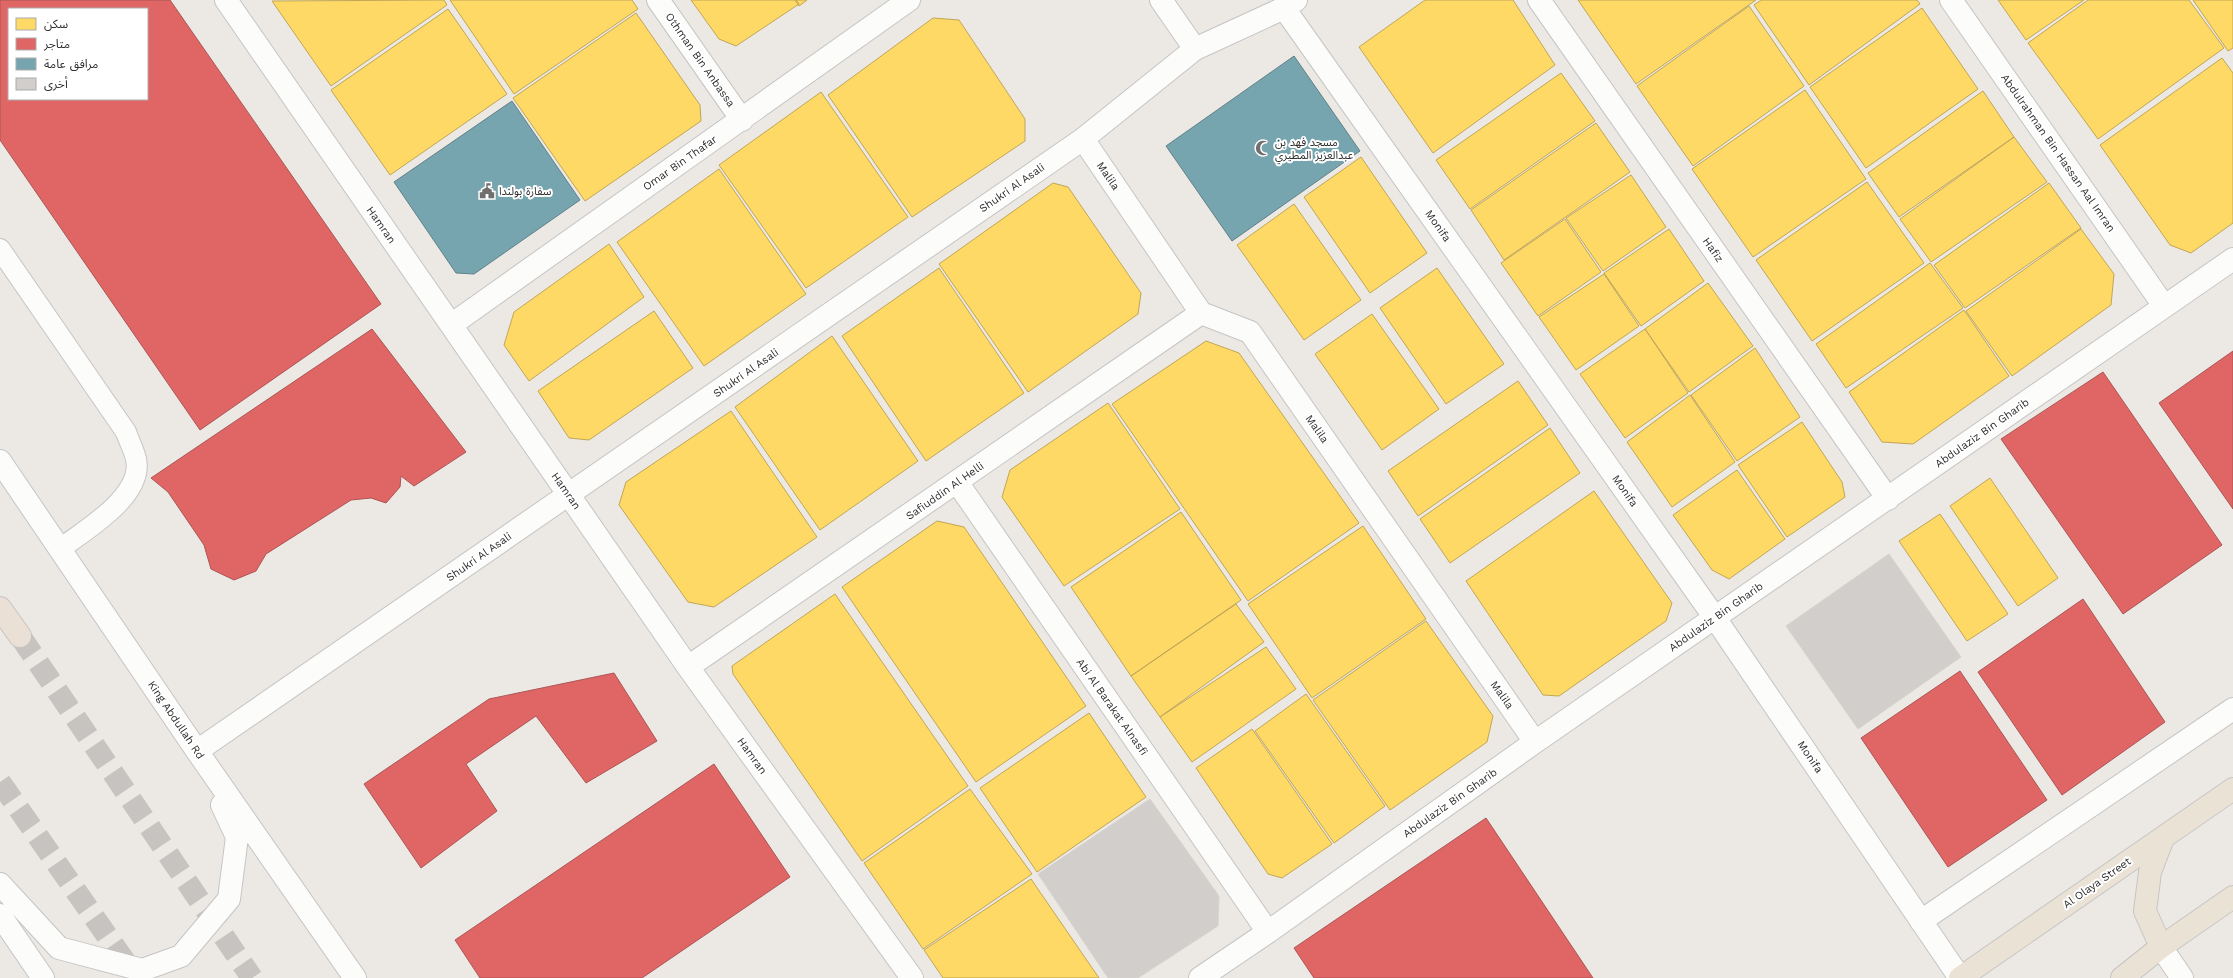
<svg xmlns="http://www.w3.org/2000/svg" width="2233" height="978" font-family="'Work Sans','Noto Sans Arabic',sans-serif">
<style>
.homes{fill:#ffd966;stroke:#c0a655}
.shops{fill:#e06666;stroke:#ab5555;fill-rule:evenodd}
.public{fill:#76a5af;stroke:#608188}
.building{fill:#d1cecb;stroke:#d7d4d0}
.lines{fill:none;stroke-linecap:round;stroke-linejoin:round}
.trunk-tunnel{stroke:#c6c3c0;stroke-width:22;stroke-dasharray:22 11;stroke-linecap:butt}
.service-casing{stroke:#c5c5c5;stroke-width:22}
.pedestrian-casing{stroke:#c5c5c5;stroke-width:24}
.minor-casing{stroke:#c5c5c5;stroke-width:24}
.secondary-casing{stroke:#c5c5c5;stroke-width:24}
.primary-casing{stroke:#c6c5c4;stroke-width:24}
.trunk-casing{stroke:#c6c5c4;stroke-width:24}
.service{stroke:#fcfcfb;stroke-width:20}
.pedestrian{stroke:#fcfcfb;stroke-width:22}
.minor{stroke:#fcfcfb;stroke-width:22}
.secondary{stroke:#fcfcfb;stroke-width:22}
.primary{stroke:#e9e2d5;stroke-width:22}
.trunk{stroke:#eae0d6;stroke-width:22}
.labels{text-anchor:middle;dominant-baseline:central;stroke-width:4;stroke-linejoin:round;paint-order:stroke}
.street-label{font-size:11px;fill:#2e2e2e;stroke:#fff}
.poi-label{font-size:11px;fill:#2e2e2e;stroke:#fff;text-anchor:start}
</style>
<rect width="100%" height="100%" fill="#ece8e4"/>
<path class="homes" d="M 444,0 L 447,5 L 331,86 L 272,1 Z
M 450,0 L 632,0 L 638,9 L 514,94 Z
M 691,0 L 796,0 L 799,4 L 736,46 L 719,39 Z
M 795,0 L 807,0 L 799,6 Z
M 1425,0 L 1513,0 L 1555,65 L 1433,153 L 1359,47 Z
M 1578,0 L 1756,0 L 1636,84 Z
M 1761,0 L 1917,0 L 1920,4 L 1809,85 L 1754,5 Z
M 1998,0 L 2084,0 L 2026,40 Z
M 2088,0 L 2189,0 L 2224,48 L 2098,139 L 2028,43 Z
M 2193,0 L 2233,0 L 2233,48 L 2228,51 Z
M 1749,6 L 1804,86 L 1693,166 L 1637,86 Z
M 1922,8 L 1978,89 L 1866,168 L 1810,87 Z
M 448,9 L 507,94 L 390,175 L 331,90 Z
M 636,13 L 700,105 L 701,121 L 585,201 L 513,98 Z
M 933,18 L 959,20 L 1025,119 L 1025,141 L 912,217 L 828,95 Z
M 2222,58 L 2233,73 L 2233,223 L 2191,253 L 2170,245 L 2100,145 Z
M 1561,73 L 1595,121 L 1470,209 L 1436,160 Z
M 1805,90 L 1866,179 L 1753,257 L 1692,169 Z
M 1983,91 L 2014,137 L 1899,217 L 1868,173 Z
M 821,92 L 908,217 L 806,288 L 719,165 Z
M 1596,123 L 1630,172 L 1504,260 L 1471,210 Z
M 2014,137 L 2047,182 L 1931,262 L 1900,219 Z
M 1361,157 L 1427,253 L 1370,293 L 1304,197 Z
M 719,169 L 806,294 L 704,366 L 617,242 Z
M 1631,175 L 1666,227 L 1603,271 L 1566,218 Z
M 1867,182 L 1924,263 L 1812,341 L 1756,260 Z
M 1053,183 L 1068,187 L 1141,293 L 1138,314 L 1028,392 L 939,264 Z
M 2049,183 L 2081,228 L 1965,308 L 1934,265 Z
M 1294,204 L 1361,300 L 1304,340 L 1237,245 Z
M 1565,219 L 1601,272 L 1538,316 L 1501,263 Z
M 1669,229 L 1704,281 L 1641,326 L 1604,273 Z
M 2081,229 L 2114,274 L 2111,305 L 2012,376 L 1966,311 Z
M 609,244 L 644,297 L 529,381 L 504,345 L 514,312 Z
M 1930,263 L 1963,308 L 1846,388 L 1816,344 Z
M 939,268 L 1024,393 L 926,461 L 842,336 Z
M 1437,268 L 1504,364 L 1446,404 L 1380,308 Z
M 1604,274 L 1639,326 L 1576,370 L 1539,317 Z
M 1708,283 L 1753,346 L 1689,392 L 1645,329 Z
M 1964,310 L 2009,376 L 1913,444 L 1882,442 L 1849,392 Z
M 654,311 L 693,368 L 589,440 L 569,438 L 538,391 Z
M 1372,314 L 1439,409 L 1382,450 L 1315,354 Z
M 1645,329 L 1688,393 L 1625,438 L 1580,374 Z
M 832,336 L 918,461 L 820,530 L 735,407 Z
M 1206,341 L 1239,353 L 1359,523 L 1248,601 L 1112,404 Z
M 1755,348 L 1800,417 L 1737,461 L 1691,395 Z
M 1518,381 L 1548,425 L 1418,516 L 1388,471 Z
M 1690,395 L 1735,462 L 1672,507 L 1627,442 Z
M 1108,403 L 1180,509 L 1064,586 L 1002,497 L 1010,470 Z
M 731,411 L 817,537 L 714,607 L 688,602 L 619,505 L 626,482 Z
M 1802,422 L 1842,482 L 1845,497 L 1787,537 L 1738,465 Z
M 1550,428 L 1580,473 L 1450,563 L 1420,519 Z
M 1737,470 L 1785,539 L 1729,579 L 1712,570 L 1673,515 Z
M 1990,478 L 2058,578 L 2018,606 L 1950,506 Z
M 1594,491 L 1672,603 L 1666,621 L 1559,696 L 1543,695 L 1466,581 Z
M 1181,512 L 1241,600 L 1131,676 L 1071,587 Z
M 1940,514 L 2008,614 L 1967,641 L 1899,541 Z
M 937,521 L 964,527 L 1086,706 L 976,782 L 842,587 Z
M 1363,526 L 1426,619 L 1312,698 L 1248,604 Z
M 835,594 L 968,786 L 862,861 L 733,674 L 732,666 Z
M 1236,604 L 1264,642 L 1160,717 L 1131,676 Z
M 1426,621 L 1493,716 L 1487,742 L 1390,810 L 1313,700 Z
M 1266,647 L 1296,689 L 1192,762 L 1160,717 Z
M 1306,694 L 1385,806 L 1334,843 L 1255,731 Z
M 1089,713 L 1146,797 L 1037,872 L 980,788 Z
M 1252,729 L 1332,844 L 1282,878 L 1268,874 L 1196,768 Z
M 970,789 L 1032,874 L 923,949 L 864,863 Z
M 1031,879 L 1099,978 L 943,978 L 924,950 Z"/>
<path class="shops" d="M 0,0 L 170,0 L 381,304 L 200,430 L 0,140 ZM 9,9 L 147,9 L 147,99 L 9,99 Z
M 372,329 L 466,452 L 414,486 L 401,476 L 400,487 L 386,503 L 371,498 L 351,500 L 266,554 L 256,571 L 234,580 L 211,569 L 204,545 L 168,492 L 151,478 Z
M 2233,351 L 2233,509 L 2159,403 Z
M 2103,372 L 2222,545 L 2123,614 L 2001,439 Z
M 2083,599 L 2165,722 L 2062,795 L 1978,672 Z
M 1960,671 L 2047,800 L 1948,867 L 1861,738 Z
M 614,673 L 657,741 L 586,783 L 536,716 L 466,764 L 497,811 L 421,868 L 364,784 L 489,699 Z
M 714,764 L 790,877 L 642,978 L 480,978 L 455,940 Z
M 1486,818 L 1593,978 L 1314,978 L 1294,948 Z"/>
<path class="public" d="M 1294,56 L 1360,151 L 1232,241 L 1166,146 Z
M 512,101 L 580,200 L 474,274 L 456,273 L 394,182 Z"/>
<path class="building" d="M 1889,554 L 1961,657 L 1858,729 L 1786,626 Z
M 1150,799 L 1219,896 L 1218,926 L 1138,978 L 1108,978 L 1038,874 Z"/>
<g class="lines">
<path class="trunk-tunnel" d="M 20,636 L 252,978
M 0,782 L 135,976"/>
<g class="service-casing">
<path id="service" d="M 0,249 L 126,432 C 129,441 134,450 136,459 C 144,496 85,530 60,549"/>
</g>
<g class="pedestrian-casing">
<path id="pedestrian" d="M 1921,921 L 2233,709"/>
</g>
<g class="minor-casing">
<path id="minor" d="M 226,0 L 688,667 L 912,978
M 658,0 L 742,120
M 1161,0 L 1195,49
M 1539,0 L 1888,499
M 1951,0 L 2164,306
M 1284,8 L 1715,618 L 1960,978
M 1083,139 L 1201,313 L 1250,332 L 1535,742
M 451,325 L 909,0
M 957,482 L 1268,932
M 688,667 L 1201,313
M 197,751 L 1083,139 L 1195,49 L 1284,8 L 1296,0
M 2161,947 L 2182,978
M 1200,978 L 1268,932 L 1535,742 L 2233,259"/>
</g>
<g class="secondary-casing">
<path id="secondary" d="M 0,461 L 197,751 L 355,978
M 0,884 L 59,948 L 142,970 L 181,956 L 229,899 L 237,837 L 222,805
M 0,915 L 43,978"/>
</g>
<g class="primary-casing">
<path id="primary" d="M 2161,947 L 2145,911 L 2150,872 L 2163,838
M 1960,978 L 2233,789
M 2122,978 L 2161,947 L 2233,897"/>
</g>
<g class="trunk-casing">
<path id="trunk" d="M 0,608 L 20,636"/>
</g>
<use href="#service" class="service"/>
<use href="#pedestrian" class="pedestrian"/>
<use href="#minor" class="minor"/>
<use href="#secondary" class="secondary"/>
<use href="#primary" class="primary"/>
<use href="#trunk" class="trunk"/>
</g>
<defs>
<g id="mosque-bare" transform="scale(1.2)"><path d="M3.5-4.9A6 6 0 1 0 3.5 4.9A5 5 0 1 1 3.5-4.9Z" fill="#706f6e" stroke="#fff" stroke-width="2.5" paint-order="stroke"/></g>
<g id="civic-bare" transform="scale(1.2)"><path d="M-.6-6.5H3V-4.5H.6V-3L4-1V1h2V6H-6V1h2V-1L-.6-3ZM-1.2 2.5V6h2.4V2.5Z" fill="#706f6e" stroke="#fff" stroke-width="2.5" paint-order="stroke"/></g>
</defs>
<g fill-rule="evenodd">
<use href="#mosque-bare" x="1263" y="148"/>
<use href="#civic-bare" x="487" y="191"/>
</g>
<g class="labels">
<g class="street-label">
<text transform="translate(700 60) rotate(55)">Othman Bin Anbassa</text>
<text transform="translate(2058 153) rotate(55)">Abdulrahman Bin Hassan Aal Imran</text>
<text transform="translate(680 163) rotate(-35)">Omar Bin Thafar</text>
<text transform="translate(1108 176) rotate(56)">Malila</text>
<text transform="translate(1012 188) rotate(-35)">Shukri Al Asali</text>
<text transform="translate(381 225) rotate(55)">Hamran</text>
<text transform="translate(1438 226) rotate(55)">Monifa</text>
<text transform="translate(1713 250) rotate(55)">Hafiz</text>
<text transform="translate(746 373) rotate(-35)">Shukri Al Asali</text>
<text transform="translate(1317 429) rotate(55)">Malila</text>
<text transform="translate(1982 433) rotate(-35)">Abdulaziz Bin Gharib</text>
<text transform="translate(566 491) rotate(55)">Hamran</text>
<text transform="translate(945 491) rotate(-35)">Safiuddin Al Helli</text>
<text transform="translate(1625 491) rotate(55)">Monifa</text>
<text transform="translate(479 557) rotate(-35)">Shukri Al Asali</text>
<text transform="translate(1716 617) rotate(-35)">Abdulaziz Bin Gharib</text>
<text transform="translate(1502 695) rotate(55)">Malila</text>
<text transform="translate(1112 707) rotate(55)">Abi Al Barakat Alnasfi</text>
<text transform="translate(176 720) rotate(56)">King Abdullah Rd</text>
<text transform="translate(752 756) rotate(54)">Hamran</text>
<text transform="translate(1810 757) rotate(56)">Monifa</text>
<text transform="translate(1450 803) rotate(-35)">Abdulaziz Bin Gharib</text>
<text transform="translate(2097 883) rotate(-35)">Al Olaya Street</text>
</g>
<g class="poi-label">
<text x="1275" y="142">مسجد فهد بن<tspan x="1275" dy="13">عبدالعزيز المطيري</tspan></text>
<text x="499" y="191">سفارة بولندا</text>
</g>
</g>
<rect x="8" y="8" width="140" height="92" fill="#ffffff" stroke="#ababab"/>
<rect x="16" y="18" width="20" height="12" fill="#ffd966" stroke="#ababab"/>
<text x="44" y="28" font-size="12" fill="#2e2e2e">سكن</text>
<rect x="16" y="38" width="20" height="12" fill="#e06666" stroke="#ababab"/>
<text x="44" y="48" font-size="12" fill="#2e2e2e">متاجر</text>
<rect x="16" y="58" width="20" height="12" fill="#76a5af" stroke="#ababab"/>
<text x="44" y="68" font-size="12" fill="#2e2e2e">مرافق عامة</text>
<rect x="16" y="78" width="20" height="12" fill="#d1cecb" stroke="#ababab"/>
<text x="44" y="88" font-size="12" fill="#2e2e2e">أخرى</text>
</svg>
